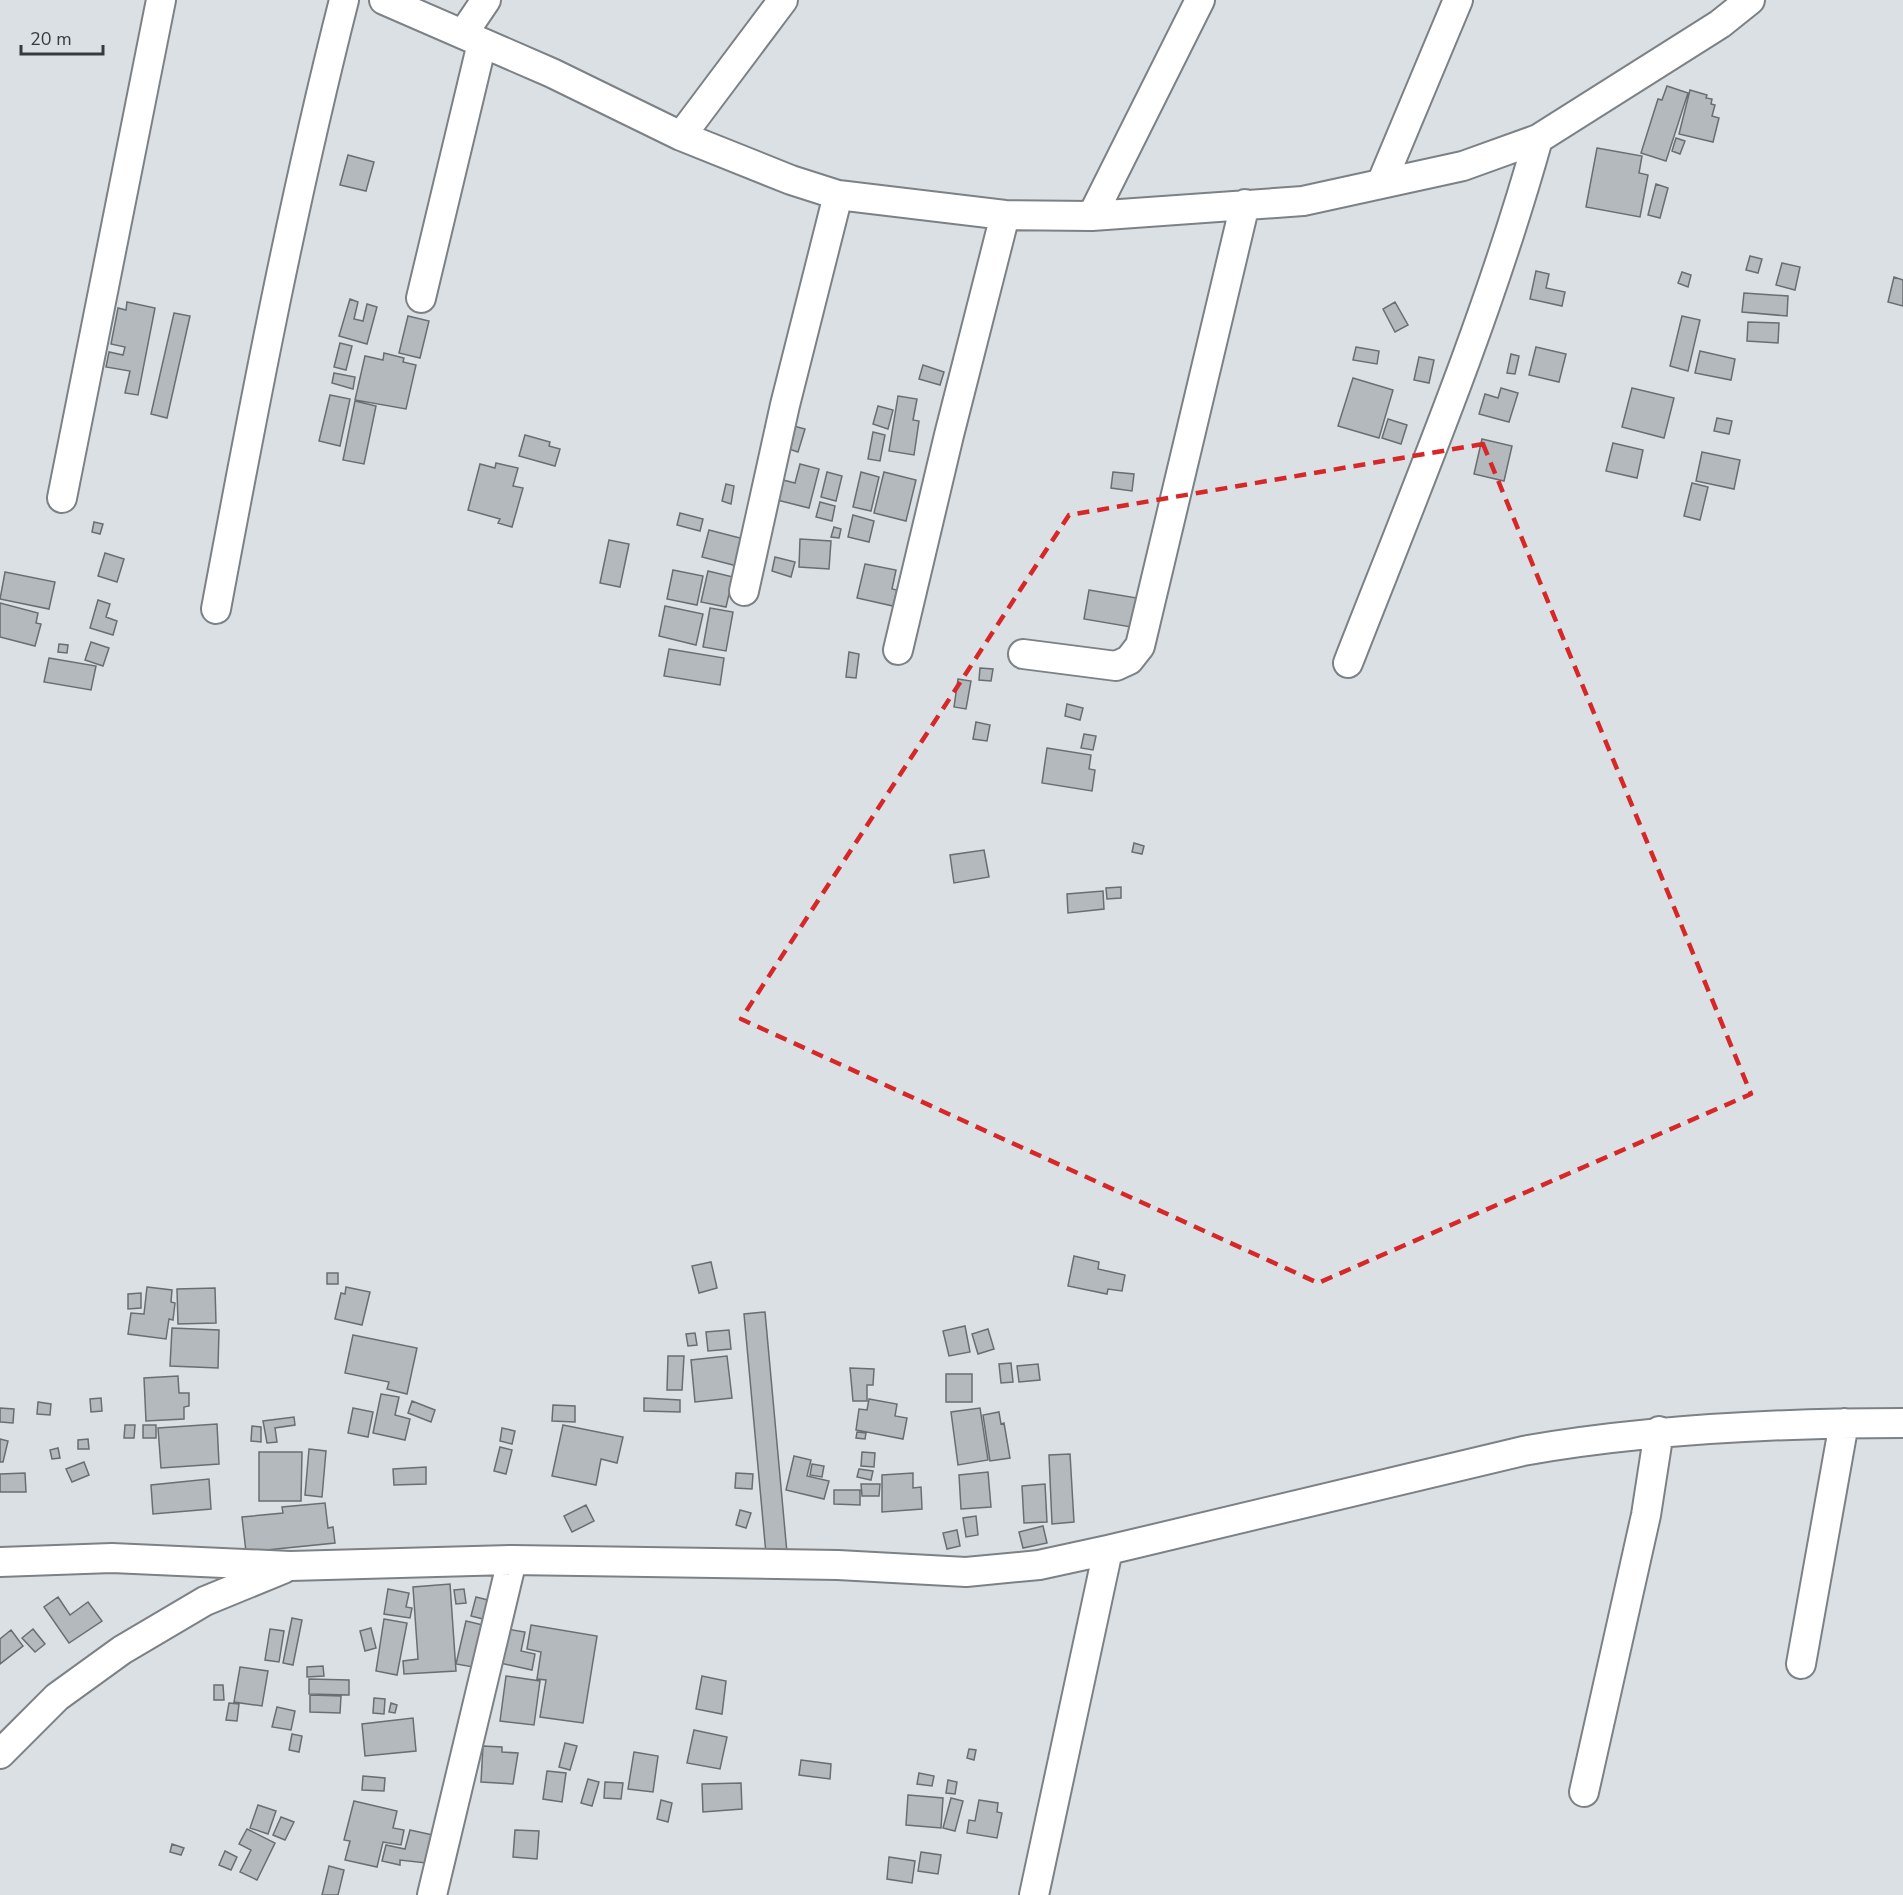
<svg xmlns="http://www.w3.org/2000/svg" width="1903" height="1895" font-family="'Nunito Sans',sans-serif">
<style>
.building{fill:#b4b9be;stroke:#696e72;stroke-width:1.5}
.lines{fill:none;stroke-linecap:round;stroke-linejoin:round}
.street-casing{stroke:#7c8185;stroke-width:32}
.street{stroke:#fff;stroke-width:28}
.marked{fill:none;stroke:#d62828;stroke-width:4.5;stroke-dasharray:12 8;stroke-linejoin:round}
</style>
<rect width="100%" height="100%" fill="#dae0e4"/>
<path class="building" d="M 1667,86 L 1688,93 L 1666,161 L 1641,153 L 1658,99 L 1662,100 Z
M 1690,90 L 1707,95 L 1706,98 L 1712,99 L 1711,104 L 1715,105 L 1712,116 L 1719,118 L 1713,142 L 1679,134 Z
M 1676,138 L 1685,141 L 1680,154 L 1672,151 Z
M 1597,148 L 1642,156 L 1639,173 L 1648,175 L 1640,217 L 1586,207 Z
M 348,155 L 374,162 L 366,191 L 340,185 Z
M 1656,184 L 1668,188 L 1660,218 L 1648,215 Z
M 1750,256 L 1762,259 L 1758,273 L 1746,270 Z
M 1782,263 L 1800,267 L 1795,290 L 1776,285 Z
M 1536,271 L 1549,274 L 1546,288 L 1565,292 L 1562,306 L 1530,299 Z
M 1682,272 L 1691,275 L 1688,287 L 1678,283 Z
M 1894,277 L 1903,280 L 1903,306 L 1888,302 Z
M 1744,293 L 1788,296 L 1787,316 L 1742,312 Z
M 350,299 L 358,302 L 354,319 L 363,321 L 367,304 L 377,307 L 367,344 L 339,336 Z
M 127,302 L 155,308 L 138,395 L 125,393 L 130,371 L 106,367 L 109,352 L 123,355 L 125,347 L 111,344 L 118,308 L 126,310 Z
M 1395,302 L 1408,325 L 1395,332 L 1383,309 Z
M 174,313 L 190,316 L 167,418 L 151,414 Z
M 408,316 L 429,321 L 420,358 L 399,353 Z
M 1682,316 L 1700,320 L 1688,371 L 1670,366 Z
M 1748,322 L 1779,323 L 1778,343 L 1747,341 Z
M 340,343 L 352,346 L 346,370 L 334,367 Z
M 1356,347 L 1379,351 L 1377,364 L 1353,360 Z
M 1536,347 L 1566,354 L 1559,382 L 1529,375 Z
M 1700,351 L 1735,359 L 1731,380 L 1695,373 Z
M 384,353 L 404,358 L 403,362 L 416,365 L 406,409 L 355,400 L 365,356 L 383,360 Z
M 1511,354 L 1519,356 L 1515,374 L 1507,373 Z
M 1419,357 L 1434,360 L 1429,383 L 1414,380 Z
M 923,365 L 944,372 L 940,385 L 919,379 Z
M 334,373 L 355,377 L 353,389 L 332,383 Z
M 1353,378 L 1393,390 L 1379,438 L 1338,426 Z
M 1501,388 L 1518,393 L 1509,422 L 1479,414 L 1485,394 L 1498,398 Z
M 1632,388 L 1674,398 L 1664,438 L 1622,427 Z
M 330,395 L 350,399 L 340,446 L 319,441 Z
M 898,396 L 917,399 L 913,420 L 919,421 L 914,455 L 889,451 Z
M 355,401 L 376,406 L 364,464 L 343,460 Z
M 878,406 L 893,410 L 888,429 L 873,424 Z
M 1717,418 L 1732,421 L 1729,434 L 1714,431 Z
M 1388,419 L 1407,425 L 1401,444 L 1382,438 Z
M 790,425 L 805,429 L 798,452 L 783,447 Z
M 873,432 L 885,435 L 880,461 L 868,459 Z
M 525,435 L 550,442 L 549,446 L 560,449 L 555,466 L 519,456 Z
M 1482,439 L 1512,446 L 1504,481 L 1474,474 Z
M 1613,443 L 1643,450 L 1637,478 L 1606,471 Z
M 1702,452 L 1740,460 L 1734,489 L 1696,481 Z
M 496,463 L 518,468 L 513,486 L 523,488 L 512,527 L 498,523 L 500,519 L 468,510 L 480,464 L 495,468 Z
M 800,464 L 819,469 L 809,508 L 777,500 L 783,480 L 795,483 Z
M 827,472 L 842,476 L 836,501 L 821,497 Z
M 861,472 L 879,477 L 871,511 L 853,507 Z
M 884,472 L 916,480 L 906,521 L 874,513 Z
M 1113,472 L 1134,474 L 1132,491 L 1111,488 Z
M 1692,483 L 1708,487 L 1700,520 L 1684,516 Z
M 726,484 L 734,486 L 731,504 L 722,501 Z
M 820,502 L 835,506 L 832,521 L 816,517 Z
M 680,513 L 703,519 L 700,531 L 677,525 Z
M 853,515 L 874,521 L 869,542 L 848,537 Z
M 94,522 L 103,524 L 100,534 L 92,532 Z
M 834,527 L 841,529 L 839,538 L 831,537 Z
M 709,530 L 744,539 L 737,566 L 702,557 Z
M 800,539 L 831,541 L 829,569 L 799,567 Z
M 609,540 L 629,544 L 620,587 L 600,583 Z
M 105,553 L 124,559 L 117,582 L 98,576 Z
M 775,557 L 795,562 L 791,577 L 772,571 Z
M 865,564 L 896,570 L 892,589 L 897,590 L 893,606 L 857,598 Z
M 673,570 L 703,576 L 697,605 L 667,599 Z
M 708,571 L 733,577 L 726,607 L 701,602 Z
M 5,572 L 55,582 L 49,609 L 0,599 Z
M 1089,590 L 1137,598 L 1131,627 L 1084,619 Z
M 98,600 L 110,604 L 106,617 L 117,621 L 113,635 L 90,628 Z
M 0,603 L 38,613 L 36,623 L 41,624 L 35,646 L 0,637 Z
M 665,606 L 703,614 L 696,645 L 659,636 Z
M 710,608 L 733,612 L 726,651 L 703,647 Z
M 91,642 L 109,648 L 103,666 L 85,660 Z
M 59,644 L 68,645 L 67,653 L 58,652 Z
M 669,649 L 724,658 L 720,685 L 664,676 Z
M 849,652 L 859,654 L 856,678 L 846,677 Z
M 49,658 L 96,666 L 91,690 L 44,682 Z
M 980,668 L 993,669 L 991,681 L 979,680 Z
M 958,679 L 971,681 L 966,709 L 954,707 Z
M 1067,704 L 1083,708 L 1080,720 L 1065,716 Z
M 976,722 L 990,725 L 987,741 L 973,739 Z
M 1084,734 L 1096,736 L 1093,750 L 1081,748 Z
M 1047,748 L 1091,755 L 1089,769 L 1095,770 L 1092,791 L 1042,783 Z
M 1134,843 L 1144,846 L 1142,854 L 1132,852 Z
M 984,850 L 989,877 L 954,883 L 950,855 Z
M 1121,887 L 1121,898 L 1107,899 L 1106,888 Z
M 1103,891 L 1104,909 L 1068,913 L 1067,894 Z
M 1074,1256 L 1099,1262 L 1098,1269 L 1125,1275 L 1122,1291 L 1108,1289 L 1107,1294 L 1068,1286 Z
M 711,1262 L 717,1288 L 699,1293 L 692,1266 Z
M 327,1273 L 338,1273 L 338,1284 L 327,1284 Z
M 147,1287 L 172,1290 L 171,1302 L 175,1303 L 173,1320 L 169,1319 L 166,1339 L 128,1334 L 131,1313 L 144,1314 Z
M 346,1287 L 370,1292 L 362,1325 L 335,1319 L 341,1293 L 345,1294 Z
M 215,1288 L 216,1323 L 178,1324 L 177,1289 Z
M 141,1293 L 141,1308 L 128,1309 L 128,1294 Z
M 765,1312 L 787,1553 L 766,1554 L 744,1314 Z
M 965,1326 L 970,1352 L 949,1356 L 943,1331 Z
M 172,1328 L 219,1330 L 218,1368 L 170,1366 Z
M 988,1329 L 994,1349 L 978,1354 L 972,1334 Z
M 729,1330 L 731,1349 L 708,1351 L 706,1332 Z
M 695,1333 L 697,1345 L 688,1346 L 686,1334 Z
M 353,1335 L 417,1348 L 407,1394 L 387,1389 L 389,1382 L 345,1373 Z
M 668,1356 L 684,1356 L 682,1390 L 667,1390 Z
M 727,1356 L 732,1398 L 695,1402 L 691,1360 Z
M 1011,1363 L 1013,1382 L 1001,1383 L 999,1364 Z
M 1038,1364 L 1040,1380 L 1019,1382 L 1017,1366 Z
M 850,1368 L 874,1369 L 873,1385 L 867,1385 L 867,1401 L 853,1401 Z
M 946,1374 L 972,1374 L 972,1402 L 946,1402 Z
M 178,1376 L 179,1393 L 189,1393 L 189,1406 L 184,1407 L 184,1419 L 146,1421 L 144,1378 Z
M 381,1394 L 399,1397 L 395,1415 L 410,1419 L 405,1440 L 373,1433 Z
M 101,1398 L 102,1411 L 91,1412 L 90,1399 Z
M 644,1398 L 680,1400 L 680,1412 L 644,1411 Z
M 869,1399 L 897,1404 L 895,1416 L 907,1418 L 903,1439 L 856,1430 L 859,1409 L 867,1410 Z
M 412,1401 L 435,1410 L 431,1422 L 408,1413 Z
M 38,1402 L 51,1404 L 50,1415 L 37,1414 Z
M 553,1405 L 575,1406 L 575,1422 L 552,1421 Z
M 0,1408 L 14,1409 L 13,1423 L 0,1422 Z
M 353,1408 L 373,1412 L 368,1437 L 348,1433 Z
M 980,1408 L 988,1460 L 958,1465 L 951,1412 Z
M 999,1412 L 1001,1424 L 1004,1423 L 1010,1458 L 990,1461 L 983,1415 Z
M 294,1417 L 295,1425 L 275,1428 L 277,1442 L 267,1443 L 263,1421 Z
M 217,1424 L 219,1464 L 161,1468 L 158,1428 Z
M 125,1425 L 135,1425 L 134,1438 L 124,1438 Z
M 143,1425 L 156,1425 L 156,1438 L 143,1438 Z
M 563,1425 L 623,1437 L 617,1463 L 601,1459 L 596,1485 L 552,1476 Z
M 252,1426 L 261,1427 L 261,1442 L 251,1441 Z
M 502,1428 L 515,1431 L 512,1444 L 500,1441 Z
M 857,1432 L 866,1433 L 865,1439 L 856,1438 Z
M 0,1439 L 8,1441 L 3,1462 L 0,1462 Z
M 88,1439 L 89,1449 L 78,1449 L 78,1440 Z
M 500,1447 L 512,1450 L 506,1474 L 494,1471 Z
M 58,1448 L 60,1458 L 52,1459 L 50,1450 Z
M 309,1449 L 326,1451 L 322,1497 L 305,1495 Z
M 259,1452 L 302,1452 L 301,1501 L 259,1501 Z
M 862,1452 L 875,1453 L 874,1467 L 861,1466 Z
M 1070,1454 L 1074,1522 L 1052,1524 L 1049,1455 Z
M 794,1456 L 811,1460 L 807,1476 L 829,1481 L 824,1499 L 786,1490 Z
M 84,1462 L 89,1475 L 72,1482 L 66,1469 Z
M 812,1464 L 824,1466 L 822,1477 L 810,1475 Z
M 426,1467 L 426,1484 L 394,1485 L 393,1469 Z
M 859,1469 L 873,1471 L 871,1480 L 857,1477 Z
M 988,1472 L 991,1507 L 961,1509 L 959,1475 Z
M 25,1473 L 26,1492 L 0,1492 L 0,1474 Z
M 736,1473 L 753,1474 L 752,1489 L 735,1488 Z
M 913,1473 L 913,1488 L 921,1487 L 922,1509 L 882,1512 L 882,1475 Z
M 209,1479 L 211,1509 L 153,1514 L 151,1485 Z
M 861,1484 L 880,1484 L 879,1496 L 862,1496 Z
M 1045,1484 L 1047,1522 L 1024,1523 L 1022,1486 Z
M 834,1490 L 860,1490 L 860,1505 L 834,1504 Z
M 325,1503 L 328,1528 L 333,1527 L 335,1543 L 246,1552 L 242,1517 L 283,1513 L 282,1507 Z
M 586,1505 L 594,1521 L 572,1532 L 564,1516 Z
M 740,1510 L 751,1513 L 746,1528 L 736,1525 Z
M 976,1516 L 978,1535 L 966,1537 L 963,1518 Z
M 1043,1526 L 1047,1543 L 1023,1548 L 1019,1532 Z
M 957,1530 L 960,1546 L 947,1549 L 943,1533 Z
M 450,1584 L 456,1671 L 404,1674 L 403,1661 L 418,1659 L 413,1587 Z
M 388,1589 L 409,1593 L 406,1607 L 412,1608 L 410,1618 L 384,1614 Z
M 464,1589 L 466,1603 L 456,1604 L 454,1590 Z
M 58,1597 L 70,1615 L 88,1602 L 102,1621 L 69,1643 L 44,1607 Z
M 476,1597 L 492,1601 L 487,1620 L 471,1616 Z
M 292,1618 L 302,1620 L 293,1665 L 283,1663 Z
M 384,1619 L 407,1623 L 397,1675 L 376,1671 Z
M 466,1621 L 483,1625 L 473,1667 L 456,1664 Z
M 531,1625 L 597,1636 L 583,1723 L 540,1717 L 546,1680 L 537,1679 L 541,1652 L 527,1649 Z
M 371,1628 L 376,1648 L 365,1651 L 360,1631 Z
M 33,1629 L 45,1644 L 35,1652 L 22,1638 Z
M 270,1629 L 284,1631 L 279,1662 L 265,1660 Z
M 507,1629 L 525,1632 L 521,1651 L 535,1654 L 532,1670 L 500,1663 Z
M 11,1630 L 23,1646 L 0,1664 L 0,1639 Z
M 323,1666 L 324,1676 L 307,1677 L 307,1667 Z
M 240,1667 L 268,1671 L 262,1706 L 234,1702 Z
M 506,1676 L 540,1681 L 534,1725 L 500,1721 Z
M 702,1676 L 726,1681 L 722,1714 L 696,1709 Z
M 309,1679 L 349,1680 L 349,1695 L 309,1694 Z
M 214,1685 L 223,1685 L 224,1700 L 214,1700 Z
M 310,1695 L 341,1696 L 340,1713 L 310,1712 Z
M 374,1698 L 385,1699 L 384,1714 L 373,1713 Z
M 229,1703 L 239,1704 L 237,1721 L 226,1720 Z
M 391,1703 L 397,1705 L 395,1713 L 389,1712 Z
M 277,1707 L 295,1711 L 291,1730 L 272,1727 Z
M 413,1718 L 416,1751 L 365,1756 L 362,1724 Z
M 694,1730 L 727,1737 L 720,1769 L 687,1763 Z
M 292,1734 L 302,1736 L 299,1752 L 289,1750 Z
M 565,1743 L 577,1746 L 570,1770 L 559,1767 Z
M 483,1746 L 502,1747 L 502,1752 L 518,1753 L 513,1784 L 481,1782 Z
M 969,1749 L 976,1750 L 974,1760 L 967,1758 Z
M 634,1752 L 658,1756 L 653,1792 L 628,1789 Z
M 801,1760 L 831,1764 L 830,1779 L 799,1775 Z
M 547,1771 L 566,1773 L 562,1802 L 543,1799 Z
M 919,1773 L 934,1776 L 932,1786 L 917,1784 Z
M 363,1776 L 385,1778 L 384,1791 L 362,1790 Z
M 588,1779 L 599,1782 L 592,1806 L 581,1803 Z
M 948,1780 L 957,1782 L 955,1794 L 946,1793 Z
M 605,1782 L 623,1783 L 621,1799 L 604,1798 Z
M 741,1783 L 742,1809 L 703,1812 L 702,1784 Z
M 908,1795 L 943,1798 L 941,1828 L 906,1825 Z
M 951,1798 L 963,1801 L 955,1831 L 943,1828 Z
M 661,1800 L 672,1803 L 668,1822 L 657,1819 Z
M 979,1800 L 998,1803 L 997,1812 L 1002,1813 L 997,1838 L 967,1833 L 969,1820 L 975,1821 Z
M 354,1801 L 397,1811 L 393,1828 L 404,1830 L 401,1845 L 383,1842 L 377,1867 L 345,1860 L 350,1841 L 344,1840 Z
M 258,1805 L 276,1811 L 268,1834 L 250,1828 Z
M 281,1817 L 294,1822 L 285,1840 L 273,1835 Z
M 247,1829 L 275,1843 L 257,1880 L 240,1872 L 251,1850 L 239,1844 Z
M 410,1830 L 433,1835 L 426,1863 L 400,1860 L 400,1865 L 382,1861 L 386,1845 L 405,1849 Z
M 515,1830 L 539,1831 L 537,1859 L 513,1857 Z
M 172,1844 L 184,1848 L 181,1855 L 170,1852 Z
M 225,1851 L 237,1857 L 231,1870 L 219,1865 Z
M 921,1852 L 941,1855 L 938,1874 L 918,1871 Z
M 889,1857 L 915,1861 L 912,1883 L 887,1879 Z
M 329,1866 L 344,1870 L 338,1895 L 322,1895 Z"/>
<g class="lines">
<g class="street-casing">
<path id="street" d="M 384,0 L 552,73 L 681,136 L 791,180 L 838,195 L 1005,215 L 1092,216 L 1303,201 L 1463,166 L 1538,139 L 1720,24 L 1750,0
M 463,34 L 486,0
M 681,136 L 783,0
M 1381,184 L 1458,0
M 1092,216 L 1200,0
M 421,298 L 482,43
M 62,498 L 161,0
M 744,591 L 785,405 L 838,195
M 216,609 C 254,405 293,201 344,0
M 898,650 L 949,435 L 1005,215
M 1023,654 L 1116,666 L 1129,660 L 1140,646 L 1245,204
M 1348,663 C 1416,489 1488,318 1538,139
M 0,1562 L 112,1558 L 290,1566 L 512,1560 L 838,1565 L 966,1572 L 1039,1565 L 1108,1550 L 1523,1451 C 1648,1429 1776,1423 1903,1423
M 1801,1664 L 1844,1423
M 0,1754 L 57,1697 L 122,1650 L 205,1601 L 283,1569
M 1584,1792 L 1646,1515 L 1659,1431
M 432,1895 L 512,1560
M 1034,1895 L 1108,1550"/>
</g>
<use href="#street" class="street"/>
</g>
<path class="marked" d="M 1483,444 L 1751,1094 L 1318,1283 L 741,1019 L 1069,515 Z"/>
<path d="M21 45v9h82v-9" fill="none" stroke="#373a3b" stroke-width="3"/>
<text x="30" y="45" font-size="18" fill="#373a3b" stroke="#dae0e4" stroke-width="4.5" paint-order="stroke">20 m</text>
</svg>
